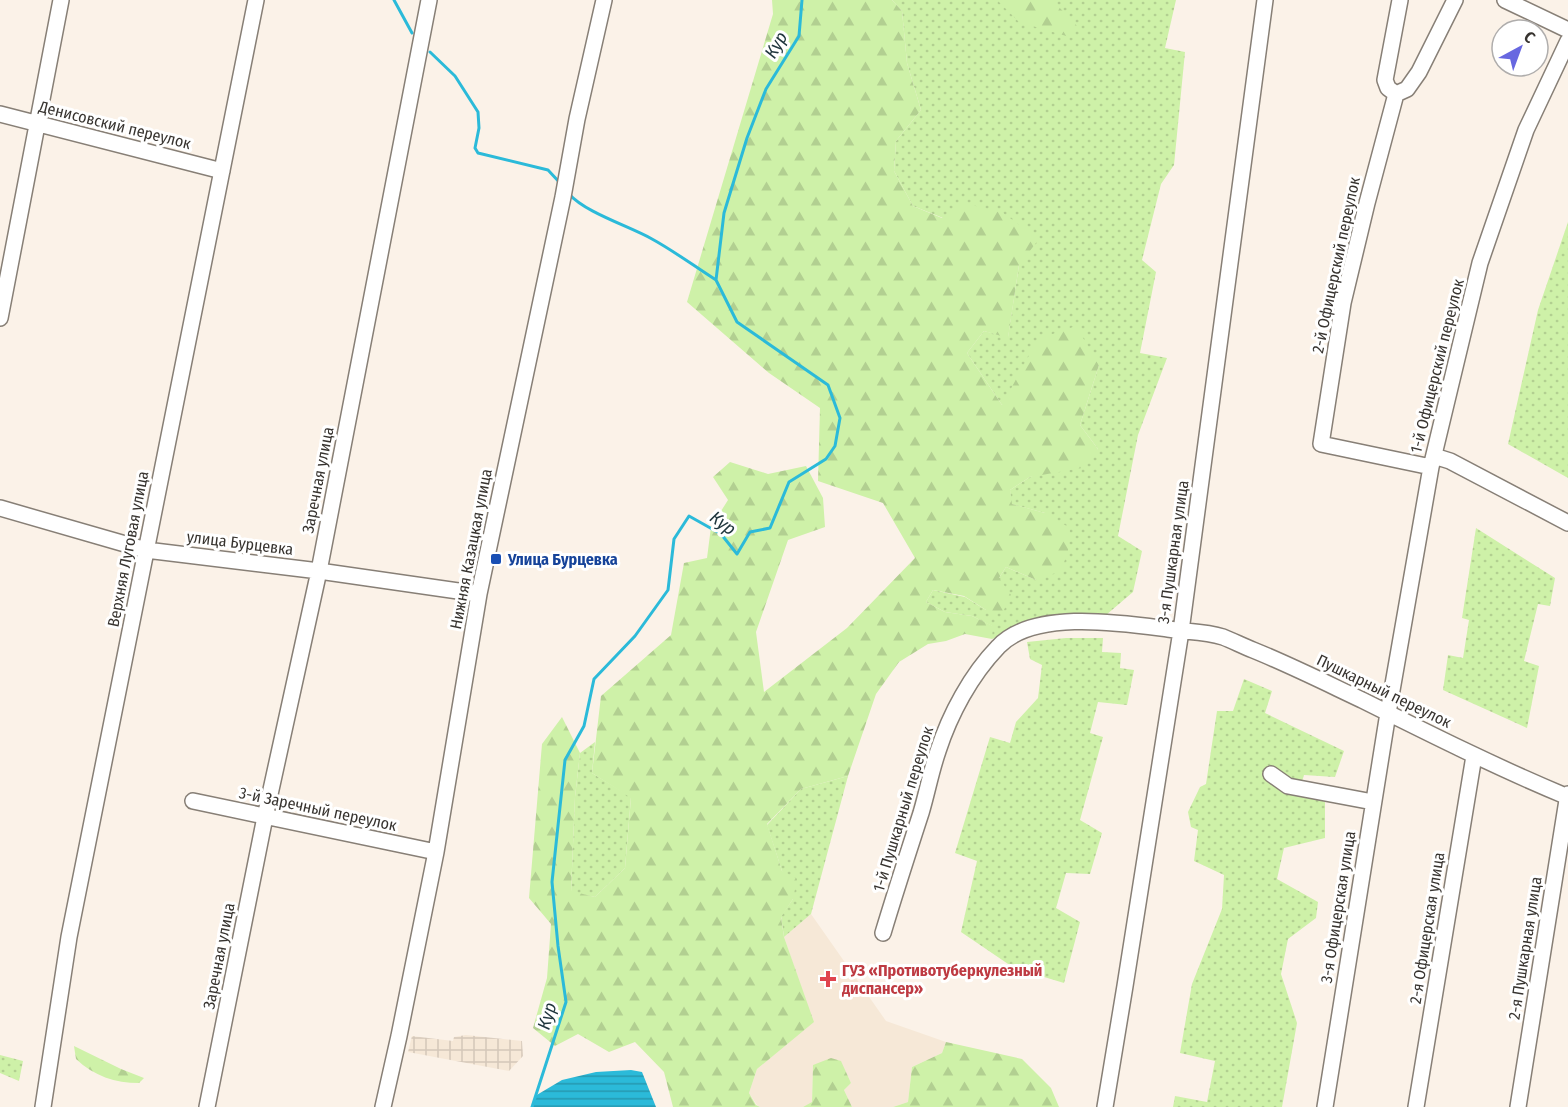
<svg xmlns="http://www.w3.org/2000/svg" width="1568" height="1107" font-family="'Fira Sans Condensed',sans-serif">
<style>
.industrial{fill:url(#industrial-grid)}
.built{fill:#f6e8d7}
.grass{fill:url(#grass-dots)}
.forest{fill:url(#forest-firs)}
.water{fill:url(#water-rules)}
.lines{fill:none;stroke-linecap:round;stroke-linejoin:round}
.stream{stroke:#2bbad9;stroke-width:3}
.minor-casing{stroke:#877f76;stroke-width:18}
.minor{stroke:#fff;stroke-width:15}
.transit-dot{fill:#1a4fb4;stroke:#fff;stroke-width:2}
.health-dot{fill:#e0444e;stroke:#fff;stroke-width:2}
.labels{text-anchor:middle;dominant-baseline:central;stroke-width:6;stroke-linejoin:round;paint-order:stroke}
.street-label{font-size:16px;fill:#37332f;stroke:#fff}
.transit-label{font-size:16px;font-weight:bold;fill:#164399;stroke:#fff;text-anchor:start}
.health-label{font-size:16px;font-weight:bold;fill:#be3a42;stroke:#fff;text-anchor:start}
.water-label{font-size:18px;font-style:italic;fill:#21373e;stroke:#fff}
</style>
<defs>
<pattern id="industrial-grid" width="8" height="8" patternUnits="userSpaceOnUse" patternTransform="scale(1.5)"><rect width="8" height="8" fill="#f6e8d7"/><path d="M0 4h8M4 0v8" fill="none" stroke="#d4c7b9"/></pattern>
<pattern id="grass-dots" width="8" height="8" patternUnits="userSpaceOnUse" patternTransform="scale(1.5)"><rect width="8" height="8" fill="#cef1a8"/><path d="M2 2h.1M6 6h.1" fill="none" stroke="#b2cf91" stroke-width="1.8" stroke-linecap="round"/></pattern>
<pattern id="forest-firs" width="22" height="20" patternUnits="userSpaceOnUse" patternTransform="scale(1.5)"><rect width="22" height="20" fill="#cef1a8"/><path d="M5 1l3.5 6h-7zM16 11l3.5 6h-7z" fill="#b2cf91"/></pattern>
<pattern id="water-rules" width="6" height="5" patternUnits="userSpaceOnUse" patternTransform="scale(1.5)"><rect width="6" height="5" fill="#2bbad9"/><path d="M0 2.5h6" fill="none" stroke="#2698b0"/></pattern>
</defs>
<rect width="100%" height="100%" fill="#fbf2e8"/>
<path class="industrial" d="M 466,1035 L 522,1041 L 523,1056 L 509,1071 L 408,1052 L 412,1036 L 453,1041 L 454,1037 Z"/>
<path class="built" d="M 811,914 L 886,1021 L 946,1042 L 942,1053 L 912,1067 L 908,1102 L 893,1107 L 852,1107 L 844,1090 L 851,1083 L 841,1062 L 813,1065 L 812,1103 L 803,1107 L 760,1107 L 757,1105 L 749,1093 L 757,1069 L 813,1022 L 784,937 Z"/>
<path class="grass" d="M 892,0 L 1176,0 L 1165,48 L 1185,52 L 1174,165 L 1161,184 L 1142,260 L 1156,272 L 1140,353 L 1167,358 L 1138,435 L 1118,536 L 1142,551 L 1133,592 L 1099,621 L 1013,630 L 992,639 L 992,626 L 972,616 L 945,612 L 926,602 L 933,590 L 965,597 L 986,610 L 999,578 L 1006,567 L 1036,580 L 1045,513 L 1011,504 L 1010,490 L 1030,477 L 1098,449 L 1080,425 L 1099,365 L 1002,405 L 967,353 L 984,331 L 1008,337 L 1019,265 L 943,218 L 913,206 L 894,171 L 896,141 L 921,110 L 907,63 L 902,11 Z
M 1568,222 L 1568,478 L 1508,444 L 1538,310 Z
M 1476,528 L 1555,578 L 1550,606 L 1538,604 L 1524,661 L 1539,666 L 1527,728 L 1443,690 L 1448,655 L 1463,658 L 1469,620 L 1462,618 Z
M 1066,638 L 1103,638 L 1102,652 L 1121,653 L 1120,668 L 1134,670 L 1127,705 L 1098,702 L 1090,733 L 1103,737 L 1080,820 L 1102,833 L 1090,874 L 1066,873 L 1056,908 L 1080,922 L 1064,983 L 1014,968 L 961,932 L 977,861 L 955,853 L 990,737 L 1010,743 L 1016,722 L 1038,698 L 1042,665 L 1030,659 L 1027,642 Z
M 1244,679 L 1272,691 L 1265,713 L 1344,751 L 1335,777 L 1304,775 L 1299,791 L 1325,802 L 1325,838 L 1284,848 L 1277,879 L 1318,902 L 1316,918 L 1288,939 L 1281,974 L 1297,1023 L 1282,1107 L 1173,1107 L 1175,1096 L 1207,1102 L 1215,1061 L 1180,1053 L 1192,984 L 1222,909 L 1224,875 L 1194,861 L 1198,830 L 1191,827 L 1188,812 L 1200,787 L 1206,784 L 1217,711 L 1233,711 Z
M 595,742 L 592,773 L 631,797 L 625,868 L 595,897 L 571,892 L 575,797 L 580,753 Z
M 848,776 L 811,914 L 784,937 L 781,916 L 793,899 L 782,871 L 767,825 L 801,789 Z
M 0,1055 L 23,1061 L 19,1081 L 0,1073 Z"/>
<path class="forest" d="M 772,0 L 892,0 L 902,11 L 907,63 L 921,110 L 896,141 L 894,171 L 913,206 L 942,218 L 960,202 L 1003,213 L 1039,239 L 1019,265 L 1008,338 L 984,331 L 967,353 L 1002,405 L 1038,339 L 1076,326 L 1099,365 L 1080,425 L 1098,449 L 1082,468 L 1030,477 L 1010,490 L 1012,504 L 1045,513 L 1070,528 L 1068,551 L 1061,571 L 1036,580 L 1006,567 L 999,578 L 1011,595 L 1003,612 L 986,610 L 964,596 L 933,590 L 926,602 L 945,612 L 972,616 L 993,626 L 992,639 L 965,634 L 946,641 L 928,644 L 899,662 L 876,694 L 848,776 L 801,789 L 767,824 L 782,871 L 797,879 L 793,899 L 781,917 L 784,937 L 814,1022 L 757,1069 L 749,1093 L 756,1105 L 760,1107 L 673,1107 L 664,1072 L 635,1042 L 609,1052 L 578,1034 L 555,1046 L 533,1028 L 547,978 L 551,924 L 529,898 L 542,744 L 562,717 L 580,753 L 575,797 L 571,891 L 595,897 L 625,868 L 631,798 L 592,773 L 601,696 L 671,635 L 684,563 L 707,558 L 711,527 L 728,500 L 713,477 L 730,462 L 768,474 L 806,466 L 823,498 L 825,527 L 788,540 L 756,632 L 764,692 L 847,628 L 915,558 L 883,503 L 818,481 L 820,408 L 769,373 L 687,302 L 773,14 Z
M 999,0 L 1045,0 L 1057,5 L 1077,26 L 1073,38 L 1019,22 L 999,2 Z
M 946,1042 L 1022,1059 L 1051,1088 L 1059,1107 L 893,1107 L 908,1102 L 912,1067 L 942,1053 Z
M 74,1046 L 121,1069 L 144,1078 L 139,1083 C 115,1083 94,1076 76,1059 Z
M 831,1058 L 841,1061 L 851,1083 L 844,1090 L 852,1107 L 803,1107 L 812,1102 L 813,1065 Z"/>
<path class="water" d="M 631,1070 L 642,1072 L 656,1107 L 532,1107 L 535,1096 L 562,1080 L 596,1072 Z"/>
<g class="lines">
<path class="stream" d="M 394,0 L 412,33
M 430,52 L 455,76 L 478,112 L 479,128 L 475,148 L 478,153 L 548,170 L 561,184
M 569,194 C 586,213 629,226 652,239 C 674,251 694,266 716,280
M 532,1107 L 566,1002 L 558,946 L 552,882 L 565,760 L 584,726 L 594,679 L 635,636 L 668,590 L 674,539 L 689,516 L 721,534 L 737,554 L 750,532 L 770,528 L 789,482 L 826,459 L 835,446 L 840,418 L 828,385 L 737,322 L 716,280 L 724,213 L 747,138 L 766,89 L 799,36 L 802,0"/>
<g class="minor-casing">
<path id="minor" d="M 1505,0 L 1568,30
M 1396,94 L 1388,88 L 1385,80 L 1400,0
M 0,114 L 222,171
M 0,318 L 61,0
M 1434,456 L 1450,461 L 1568,523
M 1431,467 L 1321,444 L 1343,303 L 1367,203 L 1396,94 L 1407,89 L 1419,72 L 1455,0
M 0,508 L 146,550 L 319,571 L 479,594
M 1271,774 L 1288,786 L 1373,802
M 193,801 L 436,852
M 883,933 C 895,893 908,853 921,813 C 927,793 931,771 938,751 C 950,714 971,675 998,647 C 1033,609 1122,623 1168,629 C 1186,632 1204,631 1223,637 C 1233,641 1243,646 1253,650 C 1290,665 1326,683 1362,700 C 1430,734 1498,768 1568,797
M 43,1107 L 69,937 L 256,0
M 207,1107 L 265,817 L 319,571 L 429,0
M 383,1107 L 399,1036 L 436,852 L 479,594 L 563,197 L 577,119 L 604,0
M 1105,1107 L 1125,986 L 1181,631 L 1265,0
M 1325,1107 L 1388,713 L 1431,467 L 1480,263 L 1526,130 L 1568,41
M 1416,1107 L 1474,756
M 1518,1107 L 1568,794"/>
</g>
<use href="#minor" class="minor"/>
</g>
<rect class="transit-dot" x="490" y="553" width="12" height="12" rx="3"/>
<path class="health-dot" d="M825 970h6v6h6v6h-6v6h-6v-6h-6v-6h6z"/>
<g class="labels">
<g class="street-label">
<text transform="translate(115 125) rotate(14)">Денисовский переулок</text>
<text transform="translate(1336 265) rotate(-78)">2-й Офицерский переулок</text>
<text transform="translate(1437 366) rotate(-76)">1-й Офицерский переулок</text>
<text transform="translate(318 480) rotate(-79)">Заречная улица</text>
<text transform="translate(240 543) rotate(7)">улица Бурцевка</text>
<text transform="translate(128 549) rotate(-79)">Верхняя Луговая улица</text>
<text transform="translate(471 549) rotate(-79)">Нижняя Казацкая улица</text>
<text transform="translate(1173 552) rotate(-82)">3-я Пушкарная улица</text>
<text transform="translate(1384 691) rotate(26)">Пушкарный переулок</text>
<text transform="translate(318 809) rotate(12)">3-й Заречный переулок</text>
<text transform="translate(903 809) rotate(-73)">1-й Пушкарный переулок</text>
<text transform="translate(1338 907) rotate(-81)">3-я Офицерская улица</text>
<text transform="translate(1427 928) rotate(-81)">2-я Офицерская улица</text>
<text transform="translate(1525 948) rotate(-81)">2-я Пушкарная улица</text>
<text transform="translate(219 956) rotate(-79)">Заречная улица</text>
</g>
<g class="transit-label">
<text x="508" y="559">Улица Бурцевка</text>
</g>
<g class="health-label">
<text x="842" y="970">ГУЗ «Противотуберкулезный<tspan x="842" dy="18">диспансер»</tspan></text>
</g>
<g class="water-label">
<text transform="translate(776 45) rotate(-60)">Кур</text>
<text transform="translate(723 523) rotate(37)">Кур</text>
<text transform="translate(547 1016) rotate(-74)">Кур</text>
</g>
</g>
<g transform="translate(1520 48) rotate(41)"><circle r="28" fill="#ffffff" stroke="#afadac" stroke-width="1.5"/>
<path d="M0-4.5L10 22L0 15L-10 22Z" fill="#6767e0"/>
<text y="-9" font-size="16" font-weight="bold" text-anchor="middle" fill="#37332f">С</text>
</g>
</svg>
